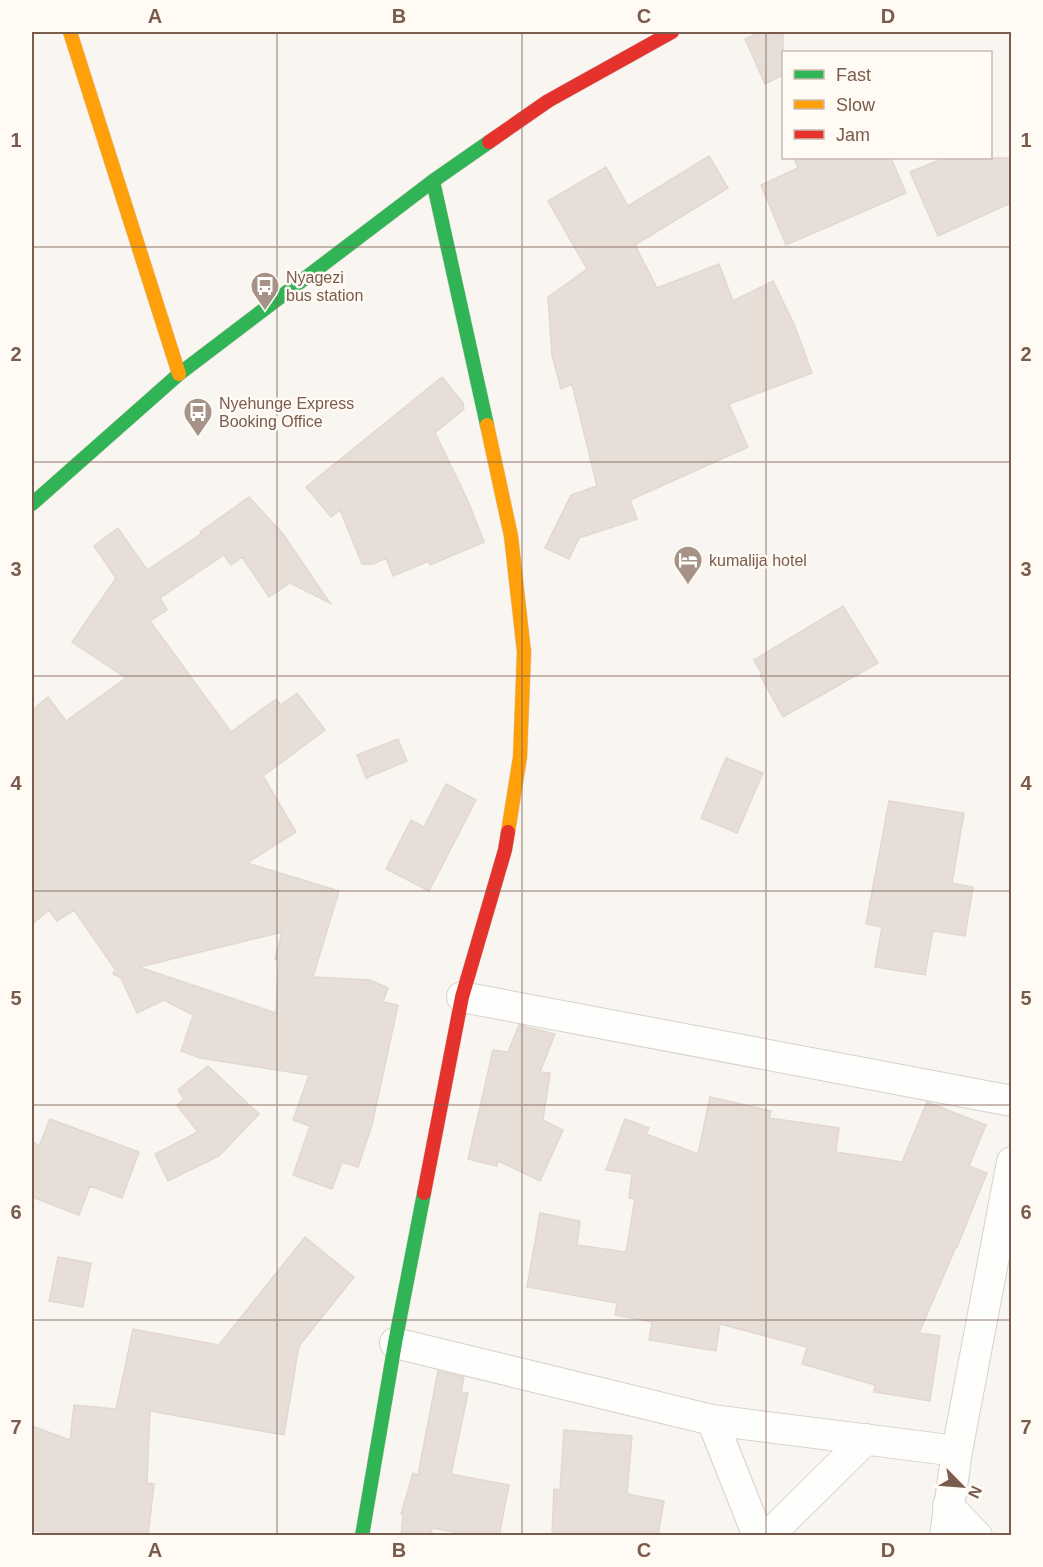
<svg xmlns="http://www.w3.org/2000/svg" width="1043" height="1567" font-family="Helvetica,sans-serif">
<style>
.building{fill:#e6ded7;stroke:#e2d8d2;stroke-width:1.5;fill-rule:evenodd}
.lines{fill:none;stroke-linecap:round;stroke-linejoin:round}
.street-casing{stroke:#d7d1cb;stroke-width:32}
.fast-casing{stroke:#d9d2cb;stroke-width:15}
.slow-casing{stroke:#d9d2cb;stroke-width:15}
.jam-casing{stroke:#d9d2cb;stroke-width:15}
.street{stroke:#fefefd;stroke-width:30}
.fast{stroke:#30b455;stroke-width:14}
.slow{stroke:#ff9f0a;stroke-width:14}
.jam{stroke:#e5322d;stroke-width:14}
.grid{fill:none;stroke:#7a5c4d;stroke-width:1.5;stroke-opacity:0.55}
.labels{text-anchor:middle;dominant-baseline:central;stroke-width:5;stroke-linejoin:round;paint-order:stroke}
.poi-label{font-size:16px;fill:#7a5c4d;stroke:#fffaf3;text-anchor:start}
.neatline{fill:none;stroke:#7a5c4d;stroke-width:2}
.grid-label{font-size:20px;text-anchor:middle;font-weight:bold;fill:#7a5c4d}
</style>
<rect width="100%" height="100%" fill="#f9f5f0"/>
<path class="building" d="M 761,32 L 783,32 L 783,75 L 765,84 L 745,39 Z
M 709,156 L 728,188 L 635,245 L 657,288 L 719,264 L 733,301 L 773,281 L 794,324 L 812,373 L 729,404 L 748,447 L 630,500 L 637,519 L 579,538 L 569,559 L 545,548 L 571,495 L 597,486 L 572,384 L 561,389 L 552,355 L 548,297 L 587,269 L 548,201 L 606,167 L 628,206 Z
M 794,158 L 891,158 L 906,193 L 786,245 L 761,185 L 798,168 Z
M 944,158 L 1011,158 L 1011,203 L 938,236 L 910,172 Z
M 442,377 L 463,403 L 464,409 L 435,433 L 468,501 L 484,542 L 430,565 L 429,561 L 393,576 L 386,558 L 373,564 L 362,564 L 340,510 L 331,517 L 306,487 Z
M 249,497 L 283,534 L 330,603 L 290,583 L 269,597 L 242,557 L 231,565 L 224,555 L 160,598 L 167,610 L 150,621 L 231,732 L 276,699 L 281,705 L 297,693 L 325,730 L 263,776 L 296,832 L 247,863 L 339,891 L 313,977 L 370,980 L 388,988 L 383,1002 L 398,1005 L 372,1125 L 358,1167 L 342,1162 L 332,1189 L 293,1175 L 310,1126 L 293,1120 L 309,1075 L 200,1058 L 181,1051 L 193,1015 L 164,1000 L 137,1013 L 121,978 L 113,974 L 115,969 L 74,910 L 57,921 L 49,910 L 32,924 L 32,710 L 48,697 L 66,721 L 126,678 L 72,642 L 116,578 L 94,546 L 118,528 L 147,570 L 201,534 L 200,532 ZM 282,932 L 275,959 L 279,960 L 276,1013 L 139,967 Z
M 843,606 L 878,663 L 783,717 L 760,675 L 762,674 L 754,660 Z
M 398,739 L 407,761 L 366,778 L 357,755 Z
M 726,758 L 763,773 L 737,833 L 701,818 Z
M 446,784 L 476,800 L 429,891 L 386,869 L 411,820 L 424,827 Z
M 889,801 L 964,813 L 952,883 L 973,887 L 965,936 L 933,931 L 925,975 L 875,967 L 882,927 L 866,924 Z
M 519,1025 L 555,1034 L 540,1072 L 550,1073 L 543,1120 L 563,1130 L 540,1181 L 498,1161 L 497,1166 L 468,1159 L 493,1050 L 508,1052 Z
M 208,1066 L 259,1114 L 219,1156 L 168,1181 L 155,1154 L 198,1132 L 177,1105 L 184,1099 L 178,1090 Z
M 710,1097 L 771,1111 L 769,1118 L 839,1128 L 836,1152 L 902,1162 L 927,1102 L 986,1125 L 969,1166 L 987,1173 L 957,1247 L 956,1247 L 919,1333 L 940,1336 L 930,1401 L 874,1392 L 875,1385 L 802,1364 L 807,1347 L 720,1324 L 716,1351 L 649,1340 L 652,1322 L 615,1315 L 617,1303 L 527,1287 L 540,1213 L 580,1221 L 577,1245 L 626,1252 L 635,1199 L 629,1198 L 632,1174 L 606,1170 L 625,1119 L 649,1128 L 646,1134 L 698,1154 Z
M 50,1119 L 139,1152 L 122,1198 L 90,1186 L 79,1215 L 32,1197 L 32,1141 L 39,1146 Z
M 305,1237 L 354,1277 L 299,1346 L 284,1435 L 150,1411 L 147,1483 L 154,1484 L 148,1536 L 60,1535 L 32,1530 L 32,1426 L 70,1440 L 74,1405 L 116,1409 L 133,1329 L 219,1345 Z
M 58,1257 L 91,1263 L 83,1307 L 49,1301 Z
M 438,1371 L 464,1377 L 461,1392 L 468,1393 L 451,1474 L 509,1485 L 499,1536 L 474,1536 L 432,1528 L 431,1536 L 401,1536 L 403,1514 L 401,1514 L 413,1473 L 418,1475 Z
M 564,1430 L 632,1436 L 627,1494 L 664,1501 L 658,1536 L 552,1536 L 554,1489 L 560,1490 Z"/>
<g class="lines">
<g class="street-casing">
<path id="street" d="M 462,997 L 1012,1101
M 395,1343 L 712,1420 L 957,1451
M 712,1420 L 758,1536
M 948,1506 L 977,1536
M 768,1536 L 866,1439
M 945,1536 L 957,1451 L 1012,1162"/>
</g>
<g class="fast-casing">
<path id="fast" d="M 433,181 L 487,425
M 32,504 L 179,374 L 433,181 L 489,142
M 362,1536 L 395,1343 L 424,1193"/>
</g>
<g class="slow-casing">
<path id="slow" d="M 70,32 L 179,374
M 487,425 L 511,536 L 524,652 L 520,757 L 508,832"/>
</g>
<g class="jam-casing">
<path id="jam" d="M 489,142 L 548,101 L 672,32
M 424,1193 L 462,997 L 505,850 L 508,832"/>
</g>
<use href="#street" class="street"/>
<use href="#fast" class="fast"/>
<use href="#slow" class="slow"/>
<use href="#jam" class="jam"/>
</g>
<path class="grid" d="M 277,32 L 277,1536M 522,32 L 522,1536M 766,32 L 766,1536M 32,247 L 1012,247M 32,462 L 1012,462M 32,676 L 1012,676M 32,891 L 1012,891M 32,1105 L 1012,1105M 32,1320 L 1012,1320"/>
<defs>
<g id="bus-pin" transform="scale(1.5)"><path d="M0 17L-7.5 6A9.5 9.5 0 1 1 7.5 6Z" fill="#a69286" stroke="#fffaf3"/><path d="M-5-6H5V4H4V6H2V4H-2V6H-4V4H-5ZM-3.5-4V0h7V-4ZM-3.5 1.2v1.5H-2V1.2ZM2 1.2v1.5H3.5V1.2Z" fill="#fff"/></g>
<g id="hotel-pin" transform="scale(1.5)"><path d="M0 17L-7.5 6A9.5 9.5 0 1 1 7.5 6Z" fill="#a69286" stroke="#fffaf3"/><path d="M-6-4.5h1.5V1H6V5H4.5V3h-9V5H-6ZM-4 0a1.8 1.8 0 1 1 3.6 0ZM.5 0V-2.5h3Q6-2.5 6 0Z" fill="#fff"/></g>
</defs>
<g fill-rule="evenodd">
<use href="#bus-pin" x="265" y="286"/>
<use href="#bus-pin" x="198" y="412"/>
<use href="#hotel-pin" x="688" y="560"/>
</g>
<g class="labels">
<g class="poi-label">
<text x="286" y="277">Nyagezi<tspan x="286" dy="18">bus station</tspan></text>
<text x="219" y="403">Nyehunge Express<tspan x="219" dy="18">Booking Office</tspan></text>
<text x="709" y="560">kumalija hotel</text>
</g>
</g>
<rect width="1043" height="1567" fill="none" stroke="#fffaf3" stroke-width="66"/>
<rect x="782" y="51" width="210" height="108" fill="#fffaf3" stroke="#cabbb1" stroke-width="1.5"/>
<rect x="794" y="70" width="30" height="9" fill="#30b455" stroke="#cabbb1" stroke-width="1.5"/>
<text x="836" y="81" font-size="18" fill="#7a5c4d">Fast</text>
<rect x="794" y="100" width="30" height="9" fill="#ff9f0a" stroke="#cabbb1" stroke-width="1.5"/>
<text x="836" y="111" font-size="18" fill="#7a5c4d">Slow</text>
<rect x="794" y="130" width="30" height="9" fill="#e5322d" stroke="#cabbb1" stroke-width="1.5"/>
<text x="836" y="141" font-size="18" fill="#7a5c4d">Jam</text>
<g transform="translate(962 1486) rotate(115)" stroke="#fffaf3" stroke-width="4.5" paint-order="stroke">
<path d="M0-4.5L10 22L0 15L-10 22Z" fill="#7a5c4d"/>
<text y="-9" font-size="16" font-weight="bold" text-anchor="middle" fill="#7a5c4d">N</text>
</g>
<rect x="33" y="33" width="977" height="1501" class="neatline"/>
<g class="grid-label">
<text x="155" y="23">A</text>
<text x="399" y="23">B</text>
<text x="644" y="23">C</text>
<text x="888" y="23">D</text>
<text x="16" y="147">1</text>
<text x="1026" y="147">1</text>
<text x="16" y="361">2</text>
<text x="1026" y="361">2</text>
<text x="16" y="576">3</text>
<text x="1026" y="576">3</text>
<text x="16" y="790">4</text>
<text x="1026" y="790">4</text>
<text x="16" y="1005">5</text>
<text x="1026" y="1005">5</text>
<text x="16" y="1219">6</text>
<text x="1026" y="1219">6</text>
<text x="16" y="1434">7</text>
<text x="1026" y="1434">7</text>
<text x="155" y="1557">A</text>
<text x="399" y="1557">B</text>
<text x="644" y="1557">C</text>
<text x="888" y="1557">D</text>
</g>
</svg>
